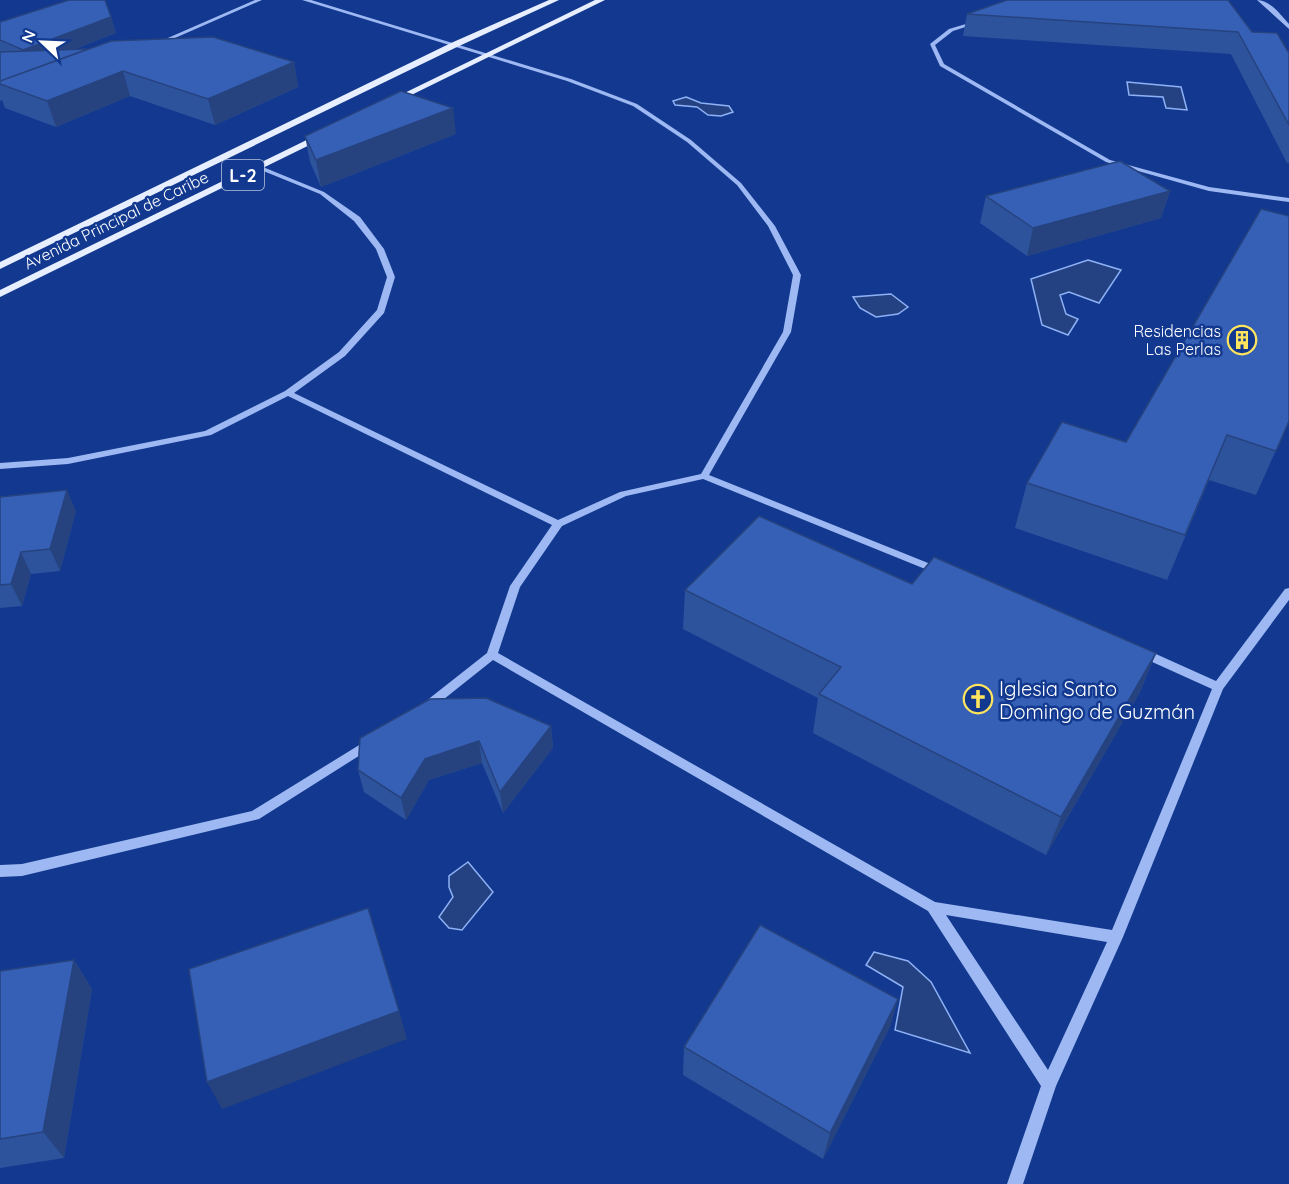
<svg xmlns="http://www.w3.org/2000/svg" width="1289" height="1184" font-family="Quicksand,sans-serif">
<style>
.water{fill:#244182;stroke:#8eb1f5;stroke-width:1.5}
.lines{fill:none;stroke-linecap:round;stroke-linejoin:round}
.minor{fill:#9db8f2;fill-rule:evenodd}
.major{fill:#e7eeff;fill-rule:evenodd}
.wall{fill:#2e539d}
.shaded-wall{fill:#26437f}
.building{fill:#3660b6;stroke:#26437f;stroke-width:1.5}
.labels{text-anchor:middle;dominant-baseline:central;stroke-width:5;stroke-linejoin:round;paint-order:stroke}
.far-street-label{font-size:16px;fill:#fff;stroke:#12398f}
.far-poi-label{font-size:16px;fill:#fff;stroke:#12398f;text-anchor:end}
.shield{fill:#12398f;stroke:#b8c4dd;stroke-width:1.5}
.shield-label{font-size:18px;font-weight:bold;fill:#fff}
.poi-label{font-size:20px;fill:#fff;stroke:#12398f;text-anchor:start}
</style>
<rect width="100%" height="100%" fill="#12398f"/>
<path class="water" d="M 1127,82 L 1181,87 L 1187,110 L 1166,108 L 1163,97 L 1129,95 Z
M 686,97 L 701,103 L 729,106 L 733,112 L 721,116 L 708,115 L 697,107 L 675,105 L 673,101 Z
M 1088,260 L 1121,270 L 1099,303 L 1069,292 L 1060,295 L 1066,314 L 1078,319 L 1068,335 L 1042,325 L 1031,279 Z
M 891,294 L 908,307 L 898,314 L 876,317 L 860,308 L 853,297 Z
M 468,862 L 493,892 L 462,930 L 449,928 L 439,917 L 453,897 L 449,887 L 449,876 Z
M 874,952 L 908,961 L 931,982 L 970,1053 L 895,1030 L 903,987 L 866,965 Z"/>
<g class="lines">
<path class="minor" d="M 255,0 L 262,0 L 159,45 L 154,44 Z
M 302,0 L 311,0 L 571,79 L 637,104 L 691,140 L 741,183 L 775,226 L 801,275 L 791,332 L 709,475 L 943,569 L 944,571 L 939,575 L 935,573 L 703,479 L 626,496 L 562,526 L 520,587 L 498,653 L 935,902 L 1112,930 L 1212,689 L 1139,656 L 1137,653 L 1139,650 L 1147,650 L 1216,681 L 1285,589 L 1289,588 L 1289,600 L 1223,689 L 1123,937 L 1056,1086 L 1023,1184 L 1007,1184 L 1041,1086 L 928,911 L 493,660 L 429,711 L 421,711 L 419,708 L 421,705 L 487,653 L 510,586 L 552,525 L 288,396 L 211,435 L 68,464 L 0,469 L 0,463 L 68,458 L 205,431 L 285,391 L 339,352 L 377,310 L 387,277 L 376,249 L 354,221 L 320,194 L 256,168 L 255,167 L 258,165 L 324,192 L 360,217 L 384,249 L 395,277 L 384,313 L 345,356 L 294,393 L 558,520 L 620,492 L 701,474 L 783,332 L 793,275 L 768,226 L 737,185 L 687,142 L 633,106 L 567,81 ZM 946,915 L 1107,942 L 1048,1070 Z
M 1257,0 C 1270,0 1281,15 1289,24 L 1289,29 Z
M 976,21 L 981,22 L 953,31 L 935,45 L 944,64 L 1110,160 L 1209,187 L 1289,198 L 1289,202 L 1209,191 L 1106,162 L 940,66 L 930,44 L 949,29 Z
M 369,739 L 373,741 L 375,744 L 373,747 L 259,819 L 22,876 L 0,877 L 0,865 L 22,864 L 252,811 Z"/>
<path class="major" d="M 549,0 L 559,0 L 457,47 L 0,269 L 0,262 L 451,43 Z
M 595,0 L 605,0 L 393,104 L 386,102 Z
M 323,132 L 326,133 L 326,137 L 0,297 L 0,290 Z"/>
</g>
<path class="wall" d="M 967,14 L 1252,32 L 1289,53 L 1289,163 L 1287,163 L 1231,54 L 963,36 Z
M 111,17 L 116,33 L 75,49 L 294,62 L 298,87 L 215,125 L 130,96 L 56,127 L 5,108 L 2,100 L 0,101 L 0,22 Z
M 456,134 L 321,187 L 310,162 L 305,136 Z
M 1170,191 L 1161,218 L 1027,256 L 980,223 L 986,196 Z
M 1289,421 L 1256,495 L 1209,480 L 1167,580 L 1015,528 L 1027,483 L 1126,442 Z
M 0,497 L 76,511 L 60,571 L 31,574 L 22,606 L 0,608 Z
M 912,584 L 1156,653 L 1140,692 L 1046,855 L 813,733 L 818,698 L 683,629 L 685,590 Z
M 551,726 L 553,748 L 503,813 L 482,763 L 429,780 L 406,820 L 364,792 L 358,770 Z
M 74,960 L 92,989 L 64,1158 L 0,1168 L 0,971 Z
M 898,999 L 890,1027 L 823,1159 L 683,1075 L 684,1047 Z"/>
<path class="shaded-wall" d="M 111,17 L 116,33 L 29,67 L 23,50 Z
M 294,62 L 298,87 L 215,125 L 208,99 Z
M 123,71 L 130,96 L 56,127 L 47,101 Z
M 453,108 L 456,134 L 321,187 L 316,160 Z
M 1170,191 L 1161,218 L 1027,256 L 1033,228 Z
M 67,490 L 76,511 L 60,571 L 50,549 Z
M 21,552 L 31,574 L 22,606 L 11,584 Z
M 1156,653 L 1140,692 L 1046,855 L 1061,817 Z
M 551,726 L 553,748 L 503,813 L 500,792 Z
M 479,741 L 482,763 L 429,780 L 406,820 L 401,798 L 425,759 Z
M 74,960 L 92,989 L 64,1158 L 43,1132 Z
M 898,999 L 890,1027 L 823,1159 L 830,1133 Z
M 399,1011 L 407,1039 L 222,1109 L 207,1082 Z"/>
<path class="building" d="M 69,0 L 105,0 L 111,17 L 23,50 L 0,40 L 0,22 Z
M 1007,0 L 1228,0 L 1252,32 L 1277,33 L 1289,53 L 1289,125 L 1238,32 L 967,14 Z
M 213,37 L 294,62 L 208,99 L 123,71 L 47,101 L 0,84 L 0,81 L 111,41 Z
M 88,49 L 0,81 L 0,52 Z
M 401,91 L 453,108 L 316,160 L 305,136 Z
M 1120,161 L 1170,191 L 1033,228 L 986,196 Z
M 1261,209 L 1289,216 L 1289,421 L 1276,451 L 1227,435 L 1185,535 L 1027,483 L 1062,422 L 1126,442 Z
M 67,490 L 50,549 L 21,552 L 11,584 L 0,585 L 0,497 Z
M 759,516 L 912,584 L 934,557 L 1156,653 L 1061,817 L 819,694 L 841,667 L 685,590 Z
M 486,698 L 551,726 L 500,792 L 479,741 L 425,759 L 401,798 L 358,770 L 360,738 L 430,699 Z
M 368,908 L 399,1011 L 207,1082 L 189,969 Z
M 760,925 L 898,999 L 830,1133 L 684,1047 Z
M 74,960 L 43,1132 L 0,1139 L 0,971 Z"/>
<defs>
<g id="building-ring" transform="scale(1.5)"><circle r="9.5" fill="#12398f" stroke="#ffe45d" stroke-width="1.5"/><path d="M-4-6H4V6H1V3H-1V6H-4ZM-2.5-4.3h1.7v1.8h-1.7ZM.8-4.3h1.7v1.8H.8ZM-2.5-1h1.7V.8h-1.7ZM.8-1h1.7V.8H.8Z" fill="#ffe45d"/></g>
<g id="church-ring" transform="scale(1.5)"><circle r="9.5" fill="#12398f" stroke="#ffe45d" stroke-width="1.5"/><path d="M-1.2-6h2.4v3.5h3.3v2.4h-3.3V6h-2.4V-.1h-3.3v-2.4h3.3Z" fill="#ffe45d"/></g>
</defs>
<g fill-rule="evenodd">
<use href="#building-ring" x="1242" y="340"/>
<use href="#church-ring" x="978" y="699"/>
</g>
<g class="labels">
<g class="far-street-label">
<text transform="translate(116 220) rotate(-26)">Avenida Principal de Caribe</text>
</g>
<g class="far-poi-label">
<text x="1221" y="331">Residencias<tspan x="1221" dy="18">Las Perlas</tspan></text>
</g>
<rect class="shield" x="222" y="160" width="42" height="30" rx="4.5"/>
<g class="shield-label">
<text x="243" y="175">L-2</text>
</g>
<g class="poi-label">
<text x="999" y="688">Iglesia Santo<tspan x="999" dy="23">Domingo de Guzmán</tspan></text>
</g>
</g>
<g transform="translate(42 42) rotate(293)" stroke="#12398f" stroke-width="4.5" paint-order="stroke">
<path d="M0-4.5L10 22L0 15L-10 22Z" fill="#ffffff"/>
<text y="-9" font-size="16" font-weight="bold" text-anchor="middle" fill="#ffffff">N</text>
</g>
</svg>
